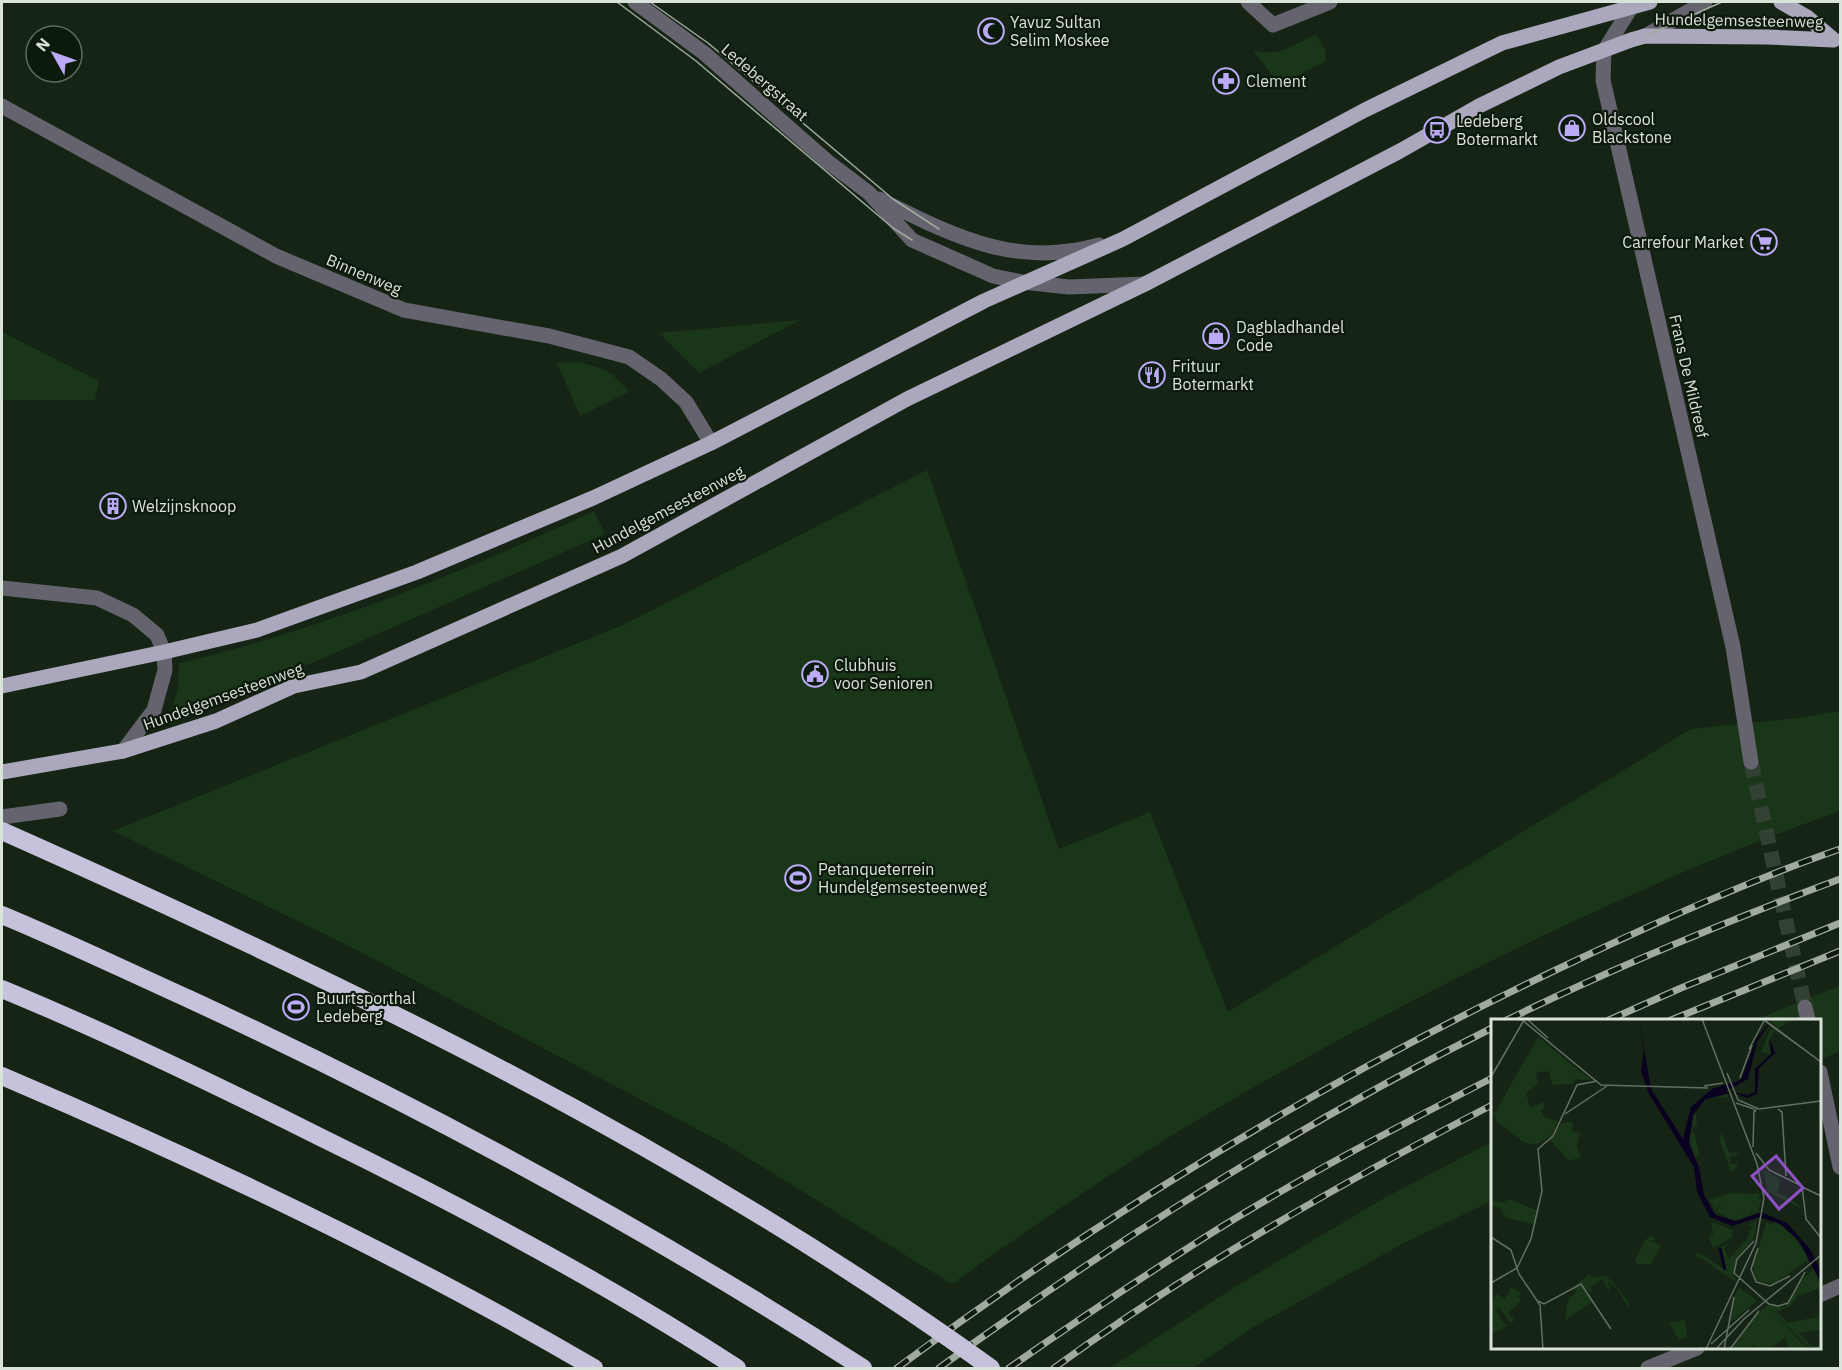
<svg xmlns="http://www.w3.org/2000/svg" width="1842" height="1370" font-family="'IBM Plex Sans',sans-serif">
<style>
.green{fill:#193619}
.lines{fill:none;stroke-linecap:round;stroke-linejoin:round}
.minor-tunnel{stroke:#324132;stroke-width:15;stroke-dasharray:15 8;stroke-linecap:butt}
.minor{stroke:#65636d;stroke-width:15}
.major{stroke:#aba7bc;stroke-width:15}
.highway{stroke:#c7c2db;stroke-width:18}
.tram{stroke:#a0aba0;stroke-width:1.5}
.rail-casing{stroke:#a0aba0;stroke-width:7}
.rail{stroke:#0c1a0c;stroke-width:4.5;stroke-dasharray:14;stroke-linecap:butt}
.highway-bridge{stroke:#c7c2db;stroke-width:18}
.labels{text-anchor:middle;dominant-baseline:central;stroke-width:4.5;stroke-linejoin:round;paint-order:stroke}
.street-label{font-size:16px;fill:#d9e3d9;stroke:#0c1a0c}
.poi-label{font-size:16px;fill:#d9e3d9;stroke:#0c1a0c;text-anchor:start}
.inset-river{fill:none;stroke:#0a0020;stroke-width:3}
.inset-road{fill:none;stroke:#637063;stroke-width:1.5}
.view{fill:#8e51c4;fill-opacity:0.15;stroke:#8e51c4;stroke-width:3}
.inset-edge{fill:none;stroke:#d9e3d9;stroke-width:3}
</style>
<rect width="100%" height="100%" fill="#152415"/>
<path class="green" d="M 1316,34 L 1325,49 L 1326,61 L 1282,84 L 1277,82 L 1253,50 C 1279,58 1293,45 1316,34 Z
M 800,320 L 699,373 L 659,333 Z
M 2,332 L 99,381 L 95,400 L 2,400 Z
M 579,362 C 605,369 612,371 629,392 L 580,416 L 557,363 Z
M 927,470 L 1059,849 L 1150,812 L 1228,1012 L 1691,729 L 1798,718 L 1840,711 L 1840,811 C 1735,848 1633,893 1532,941 C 1412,999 1294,1062 1179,1131 C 1101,1179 1026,1231 952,1284 L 729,1146 L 351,947 L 113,831 L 623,625 Z
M 594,511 L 605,534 L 171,725 L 167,723 L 178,689 L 179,663 C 323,629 461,573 594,511 Z
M 1840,986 L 1840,1051 L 1820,1060 L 1820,1020 L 1755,1020 Z
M 1492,1142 L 1492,1201 L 1406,1242 L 1252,1328 L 1193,1368 L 1110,1368 L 1238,1285 L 1386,1197 Z"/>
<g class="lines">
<path class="minor-tunnel" d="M 1751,762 L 1805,1007"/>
<path class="minor" d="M 635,2 L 704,53 L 828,162 L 869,193 L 912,240 L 993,276 L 1022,282 L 1069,287 L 1145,284
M 1248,2 L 1273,25 L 1330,2
M 1632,6 L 1604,51 L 1603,80 L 1733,647 L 1751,762
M 1645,36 L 1705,2
M 2,106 L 276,256 L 404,310 L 549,336 L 629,357 L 661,379 L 686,402 L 711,443
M 879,199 C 952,235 1015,269 1099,245
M 2,588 L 97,598 L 133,615 L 157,635 L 164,652 L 165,670 L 154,710 L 123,751
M 2,817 L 60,809
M 1805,1007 L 1808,1020
M 1820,1072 L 1840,1167
M 1820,1295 L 1840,1286
M 1648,1368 L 1697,1348"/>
<path class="major" d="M 1781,2 L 1807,17 L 1834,40
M 2,686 L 164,652 L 257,630 L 417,572 L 593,498 L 711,443 L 984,301 L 1123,239 L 1365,110 L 1502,43 L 1650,2
M 2,772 L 123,751 L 216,721 L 294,686 L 361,672 L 622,556 L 907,399 L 1145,284 L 1400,151 L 1479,106 L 1559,67 L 1631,40 L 1645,36 L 1767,37 L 1833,40"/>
<path class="highway" d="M 2,915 C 65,941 127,971 189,999 C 422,1107 648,1229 863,1368
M 2,989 C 109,1033 214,1084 318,1136 C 461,1206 603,1281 737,1368
M 2,1076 C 204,1162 404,1257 594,1368"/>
<path class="tram" d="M 617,2 L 696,61 L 893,228 L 912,240
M 650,2 L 708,43 L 893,199 L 939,229
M 1645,36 L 1722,2"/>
<g class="rail-casing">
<path id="rail" d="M 1507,1020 C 1615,967 1727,921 1840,879
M 1609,1020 L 1681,988 L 1840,923
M 1671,1020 L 1840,951
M 897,1368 C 1105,1213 1326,1079 1560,968 C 1652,924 1745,882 1840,849
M 939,1368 C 1114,1241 1298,1125 1492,1028
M 1009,1368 C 1075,1322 1142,1277 1210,1234 C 1301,1177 1397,1127 1492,1078
M 1054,1368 C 1192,1268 1341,1183 1492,1105"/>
</g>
<use href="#rail" class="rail"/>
<path class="highway-bridge" d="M 2,831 C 346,984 684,1147 991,1368"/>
</g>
<defs>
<g id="mosque-ring" transform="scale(1.35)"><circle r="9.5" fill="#0c1a0c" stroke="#bbaaf6" stroke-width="1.5"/><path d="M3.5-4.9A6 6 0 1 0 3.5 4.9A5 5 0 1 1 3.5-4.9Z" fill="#bbaaf6"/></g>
<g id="pharmacy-ring" transform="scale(1.35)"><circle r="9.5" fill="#0c1a0c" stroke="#bbaaf6" stroke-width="1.5"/><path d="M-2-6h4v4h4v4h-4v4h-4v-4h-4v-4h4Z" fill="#bbaaf6"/></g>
<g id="shop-ring" transform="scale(1.35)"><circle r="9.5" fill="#0c1a0c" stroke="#bbaaf6" stroke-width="1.5"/><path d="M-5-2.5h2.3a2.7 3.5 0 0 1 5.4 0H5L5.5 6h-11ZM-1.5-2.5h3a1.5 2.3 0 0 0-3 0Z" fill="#bbaaf6"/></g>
<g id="bus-ring" transform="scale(1.35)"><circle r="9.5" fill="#0c1a0c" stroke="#bbaaf6" stroke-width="1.5"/><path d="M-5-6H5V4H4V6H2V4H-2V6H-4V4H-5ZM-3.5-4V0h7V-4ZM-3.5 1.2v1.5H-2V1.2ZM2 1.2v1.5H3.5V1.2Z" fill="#bbaaf6"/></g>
<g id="supermarket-ring" transform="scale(1.35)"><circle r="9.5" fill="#0c1a0c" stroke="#bbaaf6" stroke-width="1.5"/><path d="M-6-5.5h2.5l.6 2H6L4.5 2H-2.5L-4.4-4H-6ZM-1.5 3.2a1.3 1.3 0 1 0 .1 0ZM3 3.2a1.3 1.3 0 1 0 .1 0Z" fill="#bbaaf6"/></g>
<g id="restaurant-ring" transform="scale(1.35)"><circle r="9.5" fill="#0c1a0c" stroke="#bbaaf6" stroke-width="1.5"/><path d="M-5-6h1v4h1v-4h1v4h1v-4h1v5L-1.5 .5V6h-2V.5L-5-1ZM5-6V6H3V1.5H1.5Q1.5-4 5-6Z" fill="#bbaaf6"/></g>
<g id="building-ring" transform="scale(1.35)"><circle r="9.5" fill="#0c1a0c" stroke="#bbaaf6" stroke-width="1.5"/><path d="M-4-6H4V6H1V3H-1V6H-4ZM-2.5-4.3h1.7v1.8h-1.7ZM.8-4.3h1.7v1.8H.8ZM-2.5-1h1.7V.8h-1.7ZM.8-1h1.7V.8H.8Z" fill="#bbaaf6"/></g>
<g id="civic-ring" transform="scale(1.35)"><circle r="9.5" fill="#0c1a0c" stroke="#bbaaf6" stroke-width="1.5"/><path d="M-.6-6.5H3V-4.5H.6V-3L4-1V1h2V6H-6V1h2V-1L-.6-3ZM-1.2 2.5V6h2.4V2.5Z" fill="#bbaaf6"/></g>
<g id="stadium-ring" transform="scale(1.35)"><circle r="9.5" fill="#0c1a0c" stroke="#bbaaf6" stroke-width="1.5"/><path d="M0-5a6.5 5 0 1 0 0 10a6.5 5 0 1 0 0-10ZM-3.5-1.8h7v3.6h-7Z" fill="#bbaaf6"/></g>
</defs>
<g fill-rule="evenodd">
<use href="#mosque-ring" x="991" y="31"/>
<use href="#pharmacy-ring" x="1226" y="81"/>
<use href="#shop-ring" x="1572" y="128"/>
<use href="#bus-ring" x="1437" y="130"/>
<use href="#supermarket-ring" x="1764" y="242"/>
<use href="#shop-ring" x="1216" y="336"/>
<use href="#restaurant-ring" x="1152" y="375"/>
<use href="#building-ring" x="113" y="506"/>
<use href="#civic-ring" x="815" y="674"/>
<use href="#stadium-ring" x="798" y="878"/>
<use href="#stadium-ring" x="296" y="1007"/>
</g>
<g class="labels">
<g class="street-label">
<text transform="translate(1739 20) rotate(1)">Hundelgemsesteenweg</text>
<text transform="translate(765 82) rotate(41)">Ledebergstraat</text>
<text transform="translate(364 274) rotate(23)">Binnenweg</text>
<text transform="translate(1689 376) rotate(77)">Frans De Mildreef</text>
<text transform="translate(668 509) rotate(-28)">Hundelgemsesteenweg</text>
<text transform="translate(223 696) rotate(-20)">Hundelgemsesteenweg</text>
</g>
<g class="poi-label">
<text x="1010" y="22">Yavuz Sultan<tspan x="1010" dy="18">Selim Moskee</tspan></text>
<text x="1246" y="81">Clement</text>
<text x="1592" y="119">Oldscool<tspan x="1592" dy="18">Blackstone</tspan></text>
<text x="1456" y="121">Ledeberg<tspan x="1456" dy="18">Botermarkt</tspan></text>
<text x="1744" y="242" text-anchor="end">Carrefour Market</text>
<text x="1236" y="327">Dagbladhandel<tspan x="1236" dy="18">Code</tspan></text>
<text x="1172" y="366">Frituur<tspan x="1172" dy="18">Botermarkt</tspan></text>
<text x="132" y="506">Welzijnsknoop</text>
<text x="834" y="665">Clubhuis<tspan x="834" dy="18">voor Senioren</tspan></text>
<text x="818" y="869">Petanqueterrein<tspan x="818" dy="18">Hundelgemsesteenweg</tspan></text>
<text x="316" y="998">Buurtsporthal<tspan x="316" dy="18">Ledeberg</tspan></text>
</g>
</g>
<g transform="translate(1491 1019)">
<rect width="330" height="330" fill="#152415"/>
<path d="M 281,0 L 302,0 L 282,12 L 285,10 L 277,23 L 280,35 L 270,33 L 279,12 L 286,7 L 279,3 ZM 47,18 L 100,61 L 83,60 L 83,65 L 61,66 L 58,52 L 45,54 L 47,65 L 35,74 L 39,88 L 53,83 L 53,90 L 49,91 L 53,98 L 67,102 L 61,116 L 45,126 L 34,124 L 6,103 L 3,95 ZM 236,75 L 240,86 L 235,78 L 228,78 L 216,81 L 204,92 L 206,105 L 199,114 L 203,113 L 209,137 L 204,138 L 198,120 L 204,90 L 217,79 ZM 82,103 L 81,113 L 89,114 L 86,127 L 90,138 L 78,142 L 59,121 L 70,104 ZM 230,112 L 238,134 L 251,134 L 238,139 L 240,145 L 248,145 L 240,153 L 229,122 ZM 272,151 L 290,160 L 286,174 L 297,178 L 313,191 L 277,173 ZM 239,174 L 270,175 L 266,180 L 271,180 L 267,191 L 240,201 L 268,191 L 270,193 L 243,202 L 238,202 L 227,198 L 221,191 L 217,183 L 228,197 L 239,200 L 225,192 L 231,187 L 224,191 L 218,181 ZM 19,180 L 47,192 L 44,205 L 16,199 L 9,189 L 0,186 L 0,181 L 10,184 ZM 276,198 L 298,211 L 319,240 L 283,265 L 265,262 L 262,246 L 275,204 L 284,206 ZM 266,202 L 263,219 L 247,237 L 242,254 L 245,263 L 202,234 L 208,234 L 233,250 L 228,229 L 237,225 L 233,229 L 238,240 L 256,220 L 261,208 L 257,206 ZM 220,203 L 242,211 L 241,218 L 222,229 L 217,218 L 222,216 ZM 160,217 L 165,220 L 160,222 L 170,227 L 160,245 L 146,245 L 144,241 L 154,221 ZM 324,249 L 330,269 L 307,277 L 299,287 L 286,293 L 297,304 L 330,297 L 330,311 L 308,314 L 320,327 L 330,326 L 330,330 L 320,330 L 277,289 L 317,330 L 297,329 L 294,319 L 281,328 L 266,330 L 263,325 L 258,330 L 241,330 L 267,294 L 277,286 L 294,288 L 311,260 ZM 99,255 L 101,259 L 116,257 L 137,282 L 138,290 L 126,270 L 117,262 L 119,274 L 111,260 L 99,268 L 102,275 L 94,269 L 103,282 L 74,301 L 77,281 L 85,273 L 83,267 ZM 20,268 L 31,274 L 27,277 L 30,282 L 17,294 L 24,301 L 19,304 L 8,288 L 4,291 L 15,307 L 4,314 L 0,312 L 0,284 L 6,275 L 14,280 ZM 248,268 L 266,282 L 240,303 L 243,279 ZM 194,301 L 196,318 L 188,321 L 178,304 Z" fill="#193619"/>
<path d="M 148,0 L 160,70 L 192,120 L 200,88 L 221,70 L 250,61 L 265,20 L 281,0 L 266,23 L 257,60 L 235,72 L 257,76 L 264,73 L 264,50 L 280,35 L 279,20 L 284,34 L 268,49 L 266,75 L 256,79 L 241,73 L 214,81 L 202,96 L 198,125 L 208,148 L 213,176 L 225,196 L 245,202 L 270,193 L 296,204 L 318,229 L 330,251 L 330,264 L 308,222 L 289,205 L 268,198 L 242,207 L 219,198 L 206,173 L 203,148 L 158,75 L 150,52 L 153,33 Z" fill="#0a0020"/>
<path class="inset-river" d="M 229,229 L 234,251"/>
<path class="inset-road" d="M 30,0 L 110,66 L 217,69M 36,0 L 57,19M 211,0 L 266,145 L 273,179 L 265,224 L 215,330M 274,2 L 330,43M 275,2 L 330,43M 258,30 L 274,0M 236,54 L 247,81 L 268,90 L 330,82M 0,58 L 33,1M 249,59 L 261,26M 213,67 L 232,64M 245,84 L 263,90M 287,90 L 291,93 L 295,157M 74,95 L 116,67M 0,97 L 0,141M 262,128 L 263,92 L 265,90 L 264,93M 265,134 L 278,151 L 311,167 L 315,200 L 330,219M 309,167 L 330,177M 0,218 L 20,231 L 28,255 L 49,286 L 52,330M 263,222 L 246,240 L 243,254 L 278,285 L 287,287 L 297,284 L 314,253M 267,229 L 260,250 L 265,263 L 279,267 L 299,257M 0,264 L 26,249 L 40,220 L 51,172 L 47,130 L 62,117 L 86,66 L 106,62M 47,282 L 53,285 L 90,265 L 120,310M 220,325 L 258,291M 225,330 L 253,300 L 330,236M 233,330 L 243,278M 239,330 L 268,292"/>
<path class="view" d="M 285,137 L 312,169 L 288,190 L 261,157 Z"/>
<rect width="330" height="330" class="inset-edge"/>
</g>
<rect width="1842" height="1370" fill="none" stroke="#d9e3d9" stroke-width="6"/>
<g transform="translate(54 54) rotate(310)"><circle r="28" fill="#0c1a0c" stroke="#5e6a5e" stroke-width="1.5"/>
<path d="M0-4.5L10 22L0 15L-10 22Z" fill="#bbaaf6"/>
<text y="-9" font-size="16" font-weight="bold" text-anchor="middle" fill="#d9e3d9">N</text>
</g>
</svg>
